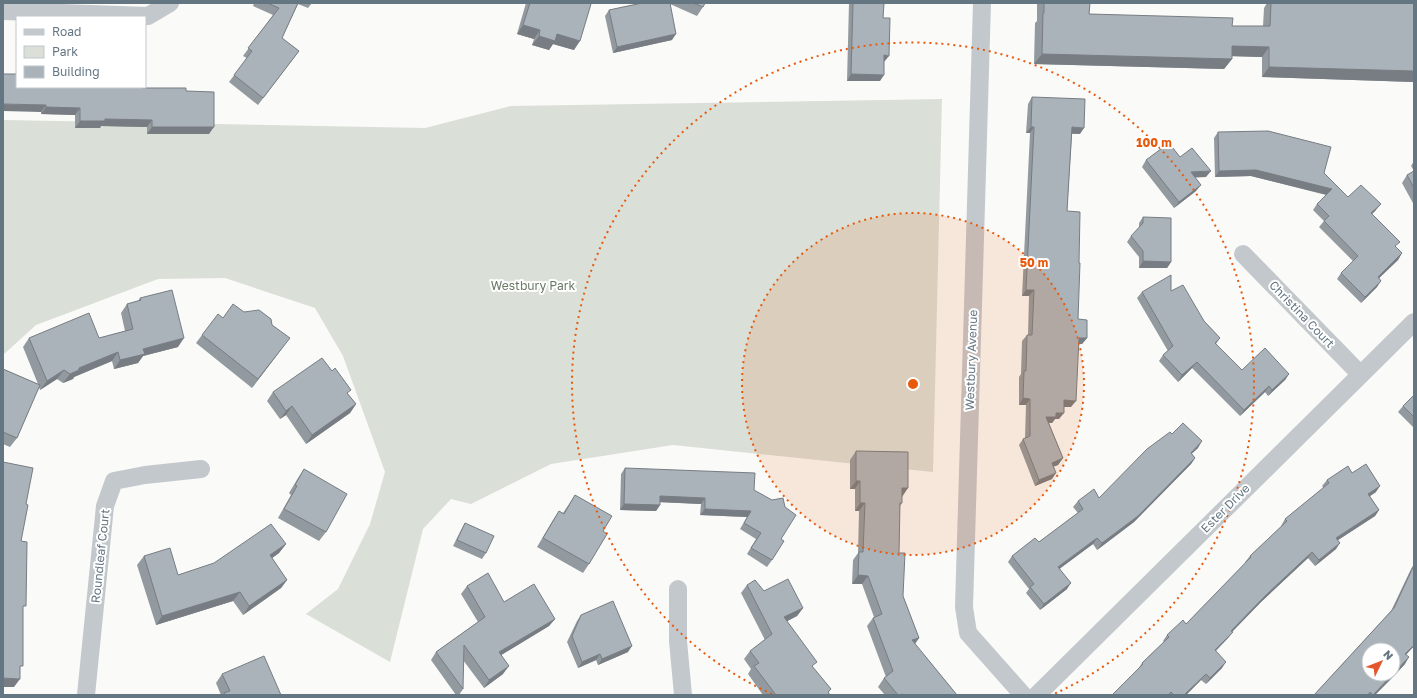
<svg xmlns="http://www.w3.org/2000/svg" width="1417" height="698" font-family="'Golos Text',sans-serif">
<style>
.green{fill:#dadfd7}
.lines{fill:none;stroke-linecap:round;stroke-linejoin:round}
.minor{stroke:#c3c8cc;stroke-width:18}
.wall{fill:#929a9f}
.shaded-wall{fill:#777d82}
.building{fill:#aab3b9;stroke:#777d82;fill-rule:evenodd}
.ring{fill:none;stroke:#e8590c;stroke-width:2;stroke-dasharray:2 4}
.labels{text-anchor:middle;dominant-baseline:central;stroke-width:4;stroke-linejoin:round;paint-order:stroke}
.park-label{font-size:12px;fill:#687a64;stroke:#fff}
.street-label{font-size:12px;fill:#657683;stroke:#fff}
.centre{fill:#e8590c;stroke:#fff;stroke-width:2}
.ring-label{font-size:12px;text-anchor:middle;font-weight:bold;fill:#e8590c;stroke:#fff;stroke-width:4;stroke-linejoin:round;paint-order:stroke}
</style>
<rect width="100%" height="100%" fill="#fafaf8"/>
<path class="green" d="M 942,99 L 933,472 L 673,445 L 551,464 L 471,504 L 451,499 L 423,529 L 390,662 L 306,614 L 338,589 L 370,524 L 385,472 L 343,356 L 315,308 L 225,278 L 158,279 L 36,325 L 3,355 L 3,120 L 425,128 L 511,106 Z"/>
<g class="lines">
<path class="minor" d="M 982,3 L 964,607 L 968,633 L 1023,695
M 3,11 L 148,16 L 170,3
M 1243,254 L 1360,374
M 678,589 L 678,641 L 683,695
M 86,695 L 105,506 L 114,481 L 145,475 L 201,469
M 1037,695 L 1414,322"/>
</g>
<path class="wall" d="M 254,3 L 312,3 L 308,8 L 298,4 L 282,38 L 299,51 L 258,105 L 229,82 L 247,58 L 243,56 L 273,15 L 253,6 Z
M 526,3 L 588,3 L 574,50 L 553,44 L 549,50 L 532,45 L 534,39 L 517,34 Z
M 642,3 L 705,3 L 703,7 L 697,16 L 670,4 L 672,40 L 613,53 L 605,16 L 609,10 Z
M 849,3 L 884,3 L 883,18 L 884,62 L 880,81 L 847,81 Z
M 1037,3 L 1090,3 L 1089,14 L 1232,26 L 1263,26 L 1264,8 L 1267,3 L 1414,3 L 1414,82 L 1262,77 L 1262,57 L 1232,56 L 1232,59 L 1224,69 L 1034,64 L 1035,23 L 1037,21 Z
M 17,87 L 142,88 L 186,91 L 209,134 L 147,134 L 147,127 L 101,126 L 100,128 L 75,128 L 75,115 L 41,114 L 41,112 Z
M 1032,97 L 1080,134 L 1072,134 L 1067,211 L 1078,319 L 1087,338 L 1082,344 L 1078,344 L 1071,407 L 1064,407 L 1059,419 L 1055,419 L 1052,423 L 1049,423 L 1063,458 L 1058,465 L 1054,466 L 1052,479 L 1035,486 L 1019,445 L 1023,439 L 1025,438 L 1026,405 L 1019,405 L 1019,377 L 1021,374 L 1022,341 L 1027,335 L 1028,335 L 1029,296 L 1022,296 L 1030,133 L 1026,133 L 1028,104 Z
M 1218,132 L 1324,173 L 1348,197 L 1376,210 L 1372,214 L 1396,247 L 1402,253 L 1398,260 L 1379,278 L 1377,287 L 1361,303 L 1337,279 L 1341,273 L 1353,261 L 1319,227 L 1324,221 L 1313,210 L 1317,204 L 1326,195 L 1251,176 L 1215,177 L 1214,138 Z
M 1180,157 L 1206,177 L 1195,177 L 1196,191 L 1174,208 L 1142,167 L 1146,160 Z
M 1414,161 L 1414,205 L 1402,183 L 1407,175 L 1414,171 L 1411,166 Z
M 1143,217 L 1171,262 L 1167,268 L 1139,268 L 1139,257 L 1127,242 L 1131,236 L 1139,228 L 1139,223 Z
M 1171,291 L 1204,321 L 1220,338 L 1216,344 L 1242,370 L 1289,374 L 1285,380 L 1268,396 L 1265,392 L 1240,416 L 1192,368 L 1178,382 L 1159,361 L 1163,355 L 1168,351 L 1137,298 L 1142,292 Z
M 140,298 L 178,347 L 143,356 L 138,363 L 114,369 L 112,361 L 74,377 L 73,379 L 63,383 L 57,379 L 40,390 L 39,387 L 17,438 L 10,447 L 3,444 L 3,369 L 38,384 L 23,347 L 29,338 L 99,338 L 125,331 L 121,313 L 127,304 L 138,301 Z
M 244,312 L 272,325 L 283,347 L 252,388 L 196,343 L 202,335 L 223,318 Z
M 273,392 L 348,394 L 356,404 L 350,413 L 306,444 L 286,415 L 280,419 L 267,401 Z
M 1414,395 L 1414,428 L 1398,412 L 1403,406 Z
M 1172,434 L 1198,448 L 1191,454 L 1195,458 L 1191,464 L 1134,522 L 1097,550 L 1093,544 L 1060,568 L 1067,589 L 1040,610 L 1026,593 L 1029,589 L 1008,562 L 1012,556 L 1039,542 L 1078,513 L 1073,507 L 1078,501 L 1099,498 Z
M 856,451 L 902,497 L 902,503 L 900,506 L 899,553 L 903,596 L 919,638 L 915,644 L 957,695 L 885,695 L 878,687 L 884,678 L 886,677 L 867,626 L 873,618 L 874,617 L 862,584 L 852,584 L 853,560 L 858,553 L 859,511 L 855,511 L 855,489 L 850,489 L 850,460 Z
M 625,468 L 754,490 L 781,539 L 772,560 L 767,567 L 747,554 L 756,539 L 740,529 L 747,517 L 700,515 L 701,504 L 660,502 L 660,505 L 656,511 L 620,510 L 621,474 Z
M 304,469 L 326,532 L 319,541 L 278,518 L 291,495 L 289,493 L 298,478 Z
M 1352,473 L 1376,492 L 1370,496 L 1379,510 L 1375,516 L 1338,540 L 1336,549 L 1315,566 L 1308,558 L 1261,602 L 1232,632 L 1233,632 L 1228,638 L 1216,651 L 1222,668 L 1206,684 L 1201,680 L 1186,695 L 1112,695 L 1138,669 L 1142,663 L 1164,642 L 1163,641 L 1167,635 L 1186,624 L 1246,563 L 1245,562 L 1250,556 L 1282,526 L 1281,526 L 1285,519 L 1324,488 L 1322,486 L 1327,480 Z
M 575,495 L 603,531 L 589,564 L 583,573 L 537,547 L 553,520 L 559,511 L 563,513 Z
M 465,523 L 486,553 L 482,559 L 453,546 L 461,530 Z
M 286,544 L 279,553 L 272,558 L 287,580 L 281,588 L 243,615 L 233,601 L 156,625 L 137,565 L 144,556 L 178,575 Z
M 1414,556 L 1414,646 L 1406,655 L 1405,664 L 1375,695 L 1314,695 L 1391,611 L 1411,569 L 1414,564 Z
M 747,585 L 764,591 L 803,608 L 797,616 L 787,621 L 813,668 L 831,689 L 828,693 L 830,695 L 763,695 L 748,674 L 751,669 L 744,659 L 750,651 L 765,640 L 741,593 Z
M 467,586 L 504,602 L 555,619 L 549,626 L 501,655 L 503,674 L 484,688 L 463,660 L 463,689 L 459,695 L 456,695 L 431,660 L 436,652 L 478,622 L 461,594 Z
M 581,615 L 628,652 L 598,665 L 596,660 L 578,668 L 567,642 L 577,621 Z
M 222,674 L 281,695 L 221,695 L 216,683 Z"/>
<path class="shaded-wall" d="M 523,25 L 540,30 L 534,39 L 517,34 Z
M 557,34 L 580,41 L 574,50 L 553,44 L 549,50 L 532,45 L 539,36 Z
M 676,34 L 672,40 L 613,53 L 617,47 Z
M 1232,46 L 1269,47 L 1262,57 L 1225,56 Z
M 1042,54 L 1232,59 L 1224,69 L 1034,64 Z
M 884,55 L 889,56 L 884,62 Z
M 1269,67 L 1414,71 L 1414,82 L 1262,77 Z
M 851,74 L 884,75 L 880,81 L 847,81 Z
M 3,104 L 46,105 L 41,112 L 3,111 Z
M 46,107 L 80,108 L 75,115 L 41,114 Z
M 105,119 L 152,120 L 147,127 L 101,126 L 100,128 L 75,128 L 80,121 Z
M 152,127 L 214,127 L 209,134 L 147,134 Z
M 1031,127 L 1034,127 L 1030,133 L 1026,133 Z
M 1072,127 L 1084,128 L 1080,134 L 1068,133 Z
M 1256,170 L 1332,189 L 1328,195 L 1251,176 L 1215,177 L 1219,171 Z
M 1211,171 L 1206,177 L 1186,178 L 1191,172 Z
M 1201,185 L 1196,191 L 1174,208 L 1179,202 Z
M 1381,204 L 1376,210 L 1367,219 L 1371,213 Z
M 1402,253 L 1398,260 L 1374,283 L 1378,277 Z
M 1143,261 L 1171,262 L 1167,268 L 1139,268 Z
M 1381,281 L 1377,287 L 1361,303 L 1365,297 Z
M 1026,290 L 1034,290 L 1029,296 L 1022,296 Z
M 184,338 L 178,347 L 143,356 L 138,363 L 114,369 L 120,360 L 143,349 Z
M 290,338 L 283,347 L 252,388 L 258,379 Z
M 1079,338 L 1087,338 L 1082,344 L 1074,344 Z
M 118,352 L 112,361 L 74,377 L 73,379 L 63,383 L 70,374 L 79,368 Z
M 1197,362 L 1192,368 L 1178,382 L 1182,375 Z
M 64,370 L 57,379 L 40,390 L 47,381 Z
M 1289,374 L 1285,380 L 1268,396 L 1272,390 Z
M 1269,386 L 1265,392 L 1240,416 L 1244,410 Z
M 1023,398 L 1030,399 L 1026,405 L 1019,405 Z
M 1064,400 L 1076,401 L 1071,407 L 1060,407 Z
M 356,404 L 350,413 L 306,444 L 312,435 Z
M 292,406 L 286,415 L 280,419 L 286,411 Z
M 1056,413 L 1064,413 L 1059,419 L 1055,419 L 1052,423 L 1042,423 L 1046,417 Z
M 1202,441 L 1198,448 L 1186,459 L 1191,453 Z
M 1063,458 L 1058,465 L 1048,469 L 1052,463 Z
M 1195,458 L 1191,464 L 1134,522 L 1097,550 L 1102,543 Z
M 1056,473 L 1052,479 L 1035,486 L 1039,480 Z
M 856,481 L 860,481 L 855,489 L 850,489 Z
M 1380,486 L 1376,492 L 1364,500 L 1368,494 Z
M 902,488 L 908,488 L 902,497 Z
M 660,496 L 705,498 L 701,504 L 656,502 Z
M 860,503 L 865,503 L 859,511 L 855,511 Z
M 624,504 L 660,505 L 656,511 L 620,510 Z
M 705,509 L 751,511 L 747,517 L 700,515 Z
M 1379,510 L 1375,516 L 1332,544 L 1336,538 Z
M 1097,538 L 1093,544 L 1054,573 L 1058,567 Z
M 1340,543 L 1336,549 L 1315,566 L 1319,560 Z
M 286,544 L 279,553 L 264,564 L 270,555 Z
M 1312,552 L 1308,558 L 1261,602 L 1227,637 L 1231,631 L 1266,595 Z
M 858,575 L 868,576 L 862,584 L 852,584 Z
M 287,580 L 281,588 L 243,615 L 249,606 Z
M 1071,583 L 1067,589 L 1040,610 L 1044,604 Z
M 240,592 L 233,601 L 156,625 L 162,616 Z
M 803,608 L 797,616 L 778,626 L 784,617 Z
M 555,619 L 549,626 L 493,660 L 499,652 Z
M 1233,632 L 1228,638 L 1210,656 L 1215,650 Z
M 919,638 L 913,646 L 912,640 Z
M 1414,645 L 1414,646 L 1401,660 L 1405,654 Z
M 632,646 L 628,652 L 598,665 L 602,659 Z
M 600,654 L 596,660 L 578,668 L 582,662 Z
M 1409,657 L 1405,664 L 1391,679 L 1375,695 L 1373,695 Z
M 1226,662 L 1222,668 L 1206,684 L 1210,678 Z
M 509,666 L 503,674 L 484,688 L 489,680 Z
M 1206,674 L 1201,680 L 1186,695 L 1184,695 Z
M 3,678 L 20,679 L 14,687 L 3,687 Z"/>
<path class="building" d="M 267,3 L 298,3 L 282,38 L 299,51 L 263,98 L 234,75 L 252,51 L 248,48 L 279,8 Z
M 530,3 L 588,3 L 591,4 L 580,41 L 557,34 L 555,41 L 539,36 L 540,30 L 523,25 Z
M 642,3 L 670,3 L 676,34 L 617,47 L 609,10 Z
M 693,3 L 705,3 L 703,7 Z
M 853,3 L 884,3 L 883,18 L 890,18 L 889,56 L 884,55 L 884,75 L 851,74 Z
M 1044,3 L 1090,3 L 1089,14 L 1233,18 L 1232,26 L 1270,26 L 1271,3 L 1414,3 L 1414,71 L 1269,67 L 1269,47 L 1232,46 L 1232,59 L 1042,54 L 1043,13 L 1044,13 Z
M 3,74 L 17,74 L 17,87 L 142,87 L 142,88 L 186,88 L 186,91 L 214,92 L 214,127 L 152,127 L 152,120 L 105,119 L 105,121 L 80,121 L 80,108 L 46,107 L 46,105 L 3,104 Z
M 1032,97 L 1085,99 L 1084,128 L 1072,127 L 1067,211 L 1080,212 L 1079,263 L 1080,263 L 1078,319 L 1087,320 L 1087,338 L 1079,338 L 1076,401 L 1064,400 L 1064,413 L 1056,413 L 1056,417 L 1046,417 L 1063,458 L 1052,463 L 1056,473 L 1039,480 L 1023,439 L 1030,436 L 1030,399 L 1023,398 L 1024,371 L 1026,371 L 1027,335 L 1032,335 L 1034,290 L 1026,290 L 1034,127 L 1031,127 Z
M 1268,131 L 1331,147 L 1324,173 L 1348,197 L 1361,185 L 1381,204 L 1371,213 L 1400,242 L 1395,246 L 1402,253 L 1378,277 L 1381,281 L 1365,297 L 1341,273 L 1358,256 L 1324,221 L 1329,216 L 1317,204 L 1332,189 L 1256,170 L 1219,171 L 1218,132 Z
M 1169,143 L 1180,157 L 1192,148 L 1211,171 L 1191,172 L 1201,185 L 1179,202 L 1146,160 Z
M 1414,171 L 1414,188 L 1407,175 Z
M 1143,217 L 1171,218 L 1171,262 L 1143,261 L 1143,251 L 1131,236 L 1143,223 Z
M 1171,275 L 1171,291 L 1183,285 L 1204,321 L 1220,338 L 1215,343 L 1242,370 L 1265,348 L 1289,374 L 1272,390 L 1269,386 L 1244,410 L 1197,362 L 1182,375 L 1163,355 L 1173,346 L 1142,292 Z
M 172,290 L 184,338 L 143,349 L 145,354 L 120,360 L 118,352 L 79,368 L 79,370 L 70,374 L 64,370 L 47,381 L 29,338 L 89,313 L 99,338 L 133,329 L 127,304 L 141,300 L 140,298 Z
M 233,304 L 244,312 L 259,310 L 271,319 L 272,325 L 290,338 L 258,379 L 202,335 L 218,314 L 223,318 Z
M 322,358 L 332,371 L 335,368 L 351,390 L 347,393 L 356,404 L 312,435 L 292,406 L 286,411 L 273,392 Z
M 3,369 L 40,385 L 17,438 L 3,432 Z
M 1414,395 L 1414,417 L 1403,406 Z
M 1183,423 L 1202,441 L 1191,453 L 1195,458 L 1138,516 L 1102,543 L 1097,538 L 1058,567 L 1071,583 L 1044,604 L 1030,587 L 1034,584 L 1012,556 L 1035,538 L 1039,542 L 1083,509 L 1078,501 L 1094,489 L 1099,498 L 1147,449 L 1170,432 L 1172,434 Z
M 856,451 L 908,452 L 908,488 L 902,488 L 902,503 L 900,503 L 899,553 L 905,553 L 903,596 L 919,638 L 912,640 L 957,695 L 904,695 L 902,694 L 900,695 L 898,695 L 884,678 L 893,671 L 873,618 L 882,614 L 868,576 L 858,575 L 859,552 L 863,552 L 865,503 L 860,503 L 860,481 L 856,481 Z
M 3,462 L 33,468 L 26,504 L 28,505 L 21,541 L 27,542 L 26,606 L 23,606 L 23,666 L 20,666 L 20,679 L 3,678 Z
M 1366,464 L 1380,486 L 1368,494 L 1379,510 L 1336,538 L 1340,543 L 1319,560 L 1312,552 L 1266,595 L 1231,631 L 1233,632 L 1215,650 L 1226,662 L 1210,678 L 1206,674 L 1184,695 L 1174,695 L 1171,692 L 1168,695 L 1112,695 L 1143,664 L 1142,663 L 1169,637 L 1167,635 L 1183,620 L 1186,624 L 1251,557 L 1250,556 L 1287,521 L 1285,519 L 1329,483 L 1327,480 L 1348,466 L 1352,473 Z
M 625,468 L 755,473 L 754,490 L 772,500 L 783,498 L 785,507 L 796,515 L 781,539 L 784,541 L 772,560 L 751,548 L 761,533 L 744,523 L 751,511 L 705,509 L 705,498 L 660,496 L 660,505 L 624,504 Z
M 304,469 L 347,494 L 326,532 L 284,509 L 297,486 L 295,485 Z
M 575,495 L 612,516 L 603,531 L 607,534 L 589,564 L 543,538 L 559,511 L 564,514 Z
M 465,523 L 494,536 L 486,553 L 457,540 Z
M 271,524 L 286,544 L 270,555 L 287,580 L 249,606 L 240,592 L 162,616 L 144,556 L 170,548 L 178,575 L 214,563 Z
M 1414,565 L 1414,645 L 1405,654 L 1409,657 L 1373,695 L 1370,692 L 1368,695 L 1314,695 L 1394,608 ZM 1369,650 L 1393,650 L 1393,674 L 1369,674 Z
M 488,573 L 504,602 L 534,584 L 555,619 L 499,652 L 509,666 L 489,680 L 464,645 L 463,689 L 436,652 L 485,617 L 467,586 Z
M 788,579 L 803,608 L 784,617 L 817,662 L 812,666 L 831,689 L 828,692 L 830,695 L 776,695 L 754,666 L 759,663 L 750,651 L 772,634 L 747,585 L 755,580 L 764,591 Z
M 613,601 L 632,646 L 602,659 L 600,654 L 582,662 L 572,636 L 581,615 Z
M 264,656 L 281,695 L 225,695 L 224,693 L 230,691 L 222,674 Z"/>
<circle cx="913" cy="384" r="171" fill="#e8590c" fill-opacity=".12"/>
<g class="ring">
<circle cx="913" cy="384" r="171"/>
<path d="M772 694A341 341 0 1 1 1054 694"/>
</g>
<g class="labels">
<g class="park-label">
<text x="533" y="285">Westbury Park</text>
</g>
<g class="street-label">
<text transform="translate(1302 314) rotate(46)">Christina Court</text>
<text transform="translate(971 360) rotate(-88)">Westbury Avenue</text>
<text transform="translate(1225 508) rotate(-45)">Ester Drive</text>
<text transform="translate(100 556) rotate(-84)">Roundleaf Court</text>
</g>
</g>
<circle cx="913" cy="384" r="6" class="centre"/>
<g class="ring-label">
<text x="1154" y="147">100 m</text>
<text x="1034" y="267">50 m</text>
</g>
<rect width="1417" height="698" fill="none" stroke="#657683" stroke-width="8"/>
<rect x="16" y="16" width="130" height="72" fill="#ffffff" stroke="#c1c8cd"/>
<rect x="24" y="29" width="20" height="6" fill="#c3c8cc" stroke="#c1c8cd"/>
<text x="52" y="36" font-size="12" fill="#657683">Road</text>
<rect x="24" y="46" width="20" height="12" fill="#dadfd7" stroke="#c1c8cd"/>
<text x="52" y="56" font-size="12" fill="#657683">Park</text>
<rect x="24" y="66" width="20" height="12" fill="#aab3b9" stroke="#c1c8cd"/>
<text x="52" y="76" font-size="12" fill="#657683">Building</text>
<g transform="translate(1381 662) rotate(47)"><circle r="19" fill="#ffffff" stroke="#c1c8cd"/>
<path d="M0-3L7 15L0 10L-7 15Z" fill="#e4572e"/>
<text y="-6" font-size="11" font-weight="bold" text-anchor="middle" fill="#657683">N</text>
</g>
</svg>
